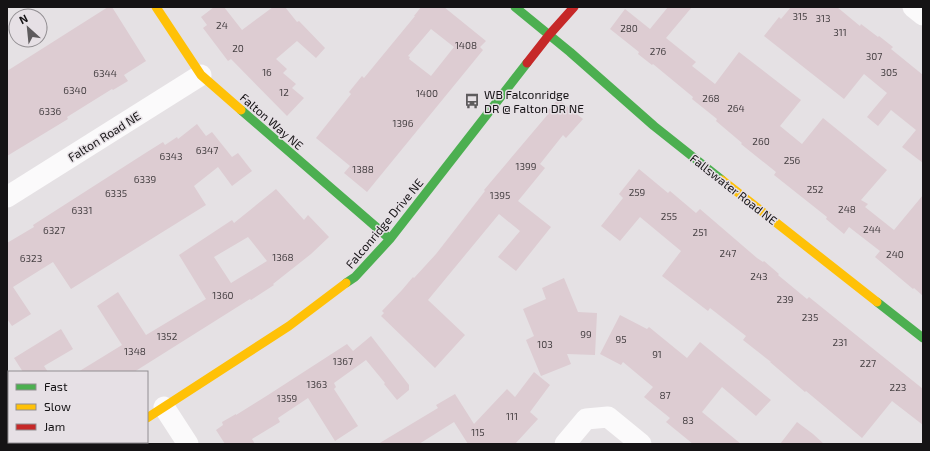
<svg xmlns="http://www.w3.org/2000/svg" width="930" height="451" font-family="'Exo 2',sans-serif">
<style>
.building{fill:#ddccd2;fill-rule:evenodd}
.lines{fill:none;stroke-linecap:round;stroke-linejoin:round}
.street{stroke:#fbfafb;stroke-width:21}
.fast{stroke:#4caf50;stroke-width:9}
.slow{stroke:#ffc107;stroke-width:9}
.jam{stroke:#c62828;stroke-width:9}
.labels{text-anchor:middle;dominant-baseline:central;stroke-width:3;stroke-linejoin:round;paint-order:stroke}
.number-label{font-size:10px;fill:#474144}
.poi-label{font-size:12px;fill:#151315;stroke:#e6e0e5;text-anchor:start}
.street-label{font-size:12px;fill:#151315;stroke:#e6e0e5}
</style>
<rect width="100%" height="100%" fill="#e5e1e4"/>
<path class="building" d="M 108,7 L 112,7 L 146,61 L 124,75 L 128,81 L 113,90 L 112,89 L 67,117 L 68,119 L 7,156 L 7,71 Z
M 214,7 L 224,7 L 242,30 L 273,7 L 285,7 L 297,22 L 299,21 L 325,48 L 316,58 L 297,41 L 276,59 L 287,69 L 283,73 L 296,84 L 292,88 L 304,98 L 287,116 L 231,59 L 228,61 L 203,28 L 207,25 L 201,17 Z
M 421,7 L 444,7 L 486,41 L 480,47 L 483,50 L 470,66 L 367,192 L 344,173 L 350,166 L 316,138 L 351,94 L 349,92 L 362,76 L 364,78 L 415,16 L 414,16 ZM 431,29 L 454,47 L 431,76 L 409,59 L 410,57 L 408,56 Z
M 668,7 L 692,7 L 666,38 L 696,62 L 692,66 L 715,84 L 739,52 L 801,100 L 780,126 L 802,144 L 823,118 L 887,170 L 861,200 L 868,204 L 865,207 L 894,230 L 923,195 L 923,296 L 914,288 L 913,289 L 875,257 L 880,251 L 849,227 L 844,234 L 826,219 L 827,217 L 774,175 L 776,172 L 741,144 L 742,143 L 716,121 L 717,119 L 692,99 L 693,97 L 653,64 L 652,65 L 638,54 L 639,52 L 610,29 L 625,9 L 650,29 Z
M 791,7 L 837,7 L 860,26 L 861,24 L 878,37 L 879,36 L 893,47 L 891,49 L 923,75 L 923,163 L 902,147 L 916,130 L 891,110 L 878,126 L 867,117 L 887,93 L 864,74 L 844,99 L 764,36 L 779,17 L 781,19 Z
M 558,99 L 583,119 L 566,138 L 563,135 L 540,164 L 545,168 L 518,201 L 551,227 L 516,271 L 498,257 L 520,231 L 499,214 L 428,300 L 465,335 L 435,368 L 381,316 L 384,313 L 382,311 L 402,290 L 413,277 L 414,278 L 436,254 L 485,191 L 484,190 L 549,113 L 547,112 Z
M 197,124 L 206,136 L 212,132 L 232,157 L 238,153 L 252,171 L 232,186 L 218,167 L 194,186 L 206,205 L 71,289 L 53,262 L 13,287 L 31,314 L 12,326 L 7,319 L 7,243 L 34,227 L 33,225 L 147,152 L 163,142 L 165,145 L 177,137 L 178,139 Z
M 639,169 L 668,193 L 670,191 L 696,213 L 700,209 L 757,258 L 763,262 L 764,261 L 779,274 L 778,275 L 807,299 L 809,297 L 923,389 L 923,425 L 892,401 L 862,438 L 806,391 L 805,392 L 770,362 L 771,362 L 743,340 L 746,336 L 710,308 L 708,311 L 662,276 L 681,251 L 640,217 L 620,241 L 601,226 L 623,198 L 619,194 Z
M 276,189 L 304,220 L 308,215 L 329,237 L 311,254 L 273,284 L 274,285 L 251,300 L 250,299 L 134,372 L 78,372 L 122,345 L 97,306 L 118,292 L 146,335 L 206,299 L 179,255 L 232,220 L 234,223 ZM 248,237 L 267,261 L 231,283 L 214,257 Z
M 564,278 L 578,312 L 597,313 L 595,355 L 567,354 L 571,364 L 541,376 L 526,340 L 534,336 L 523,309 L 546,299 L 542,288 Z
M 620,315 L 647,329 L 649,327 L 687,358 L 700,342 L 771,400 L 756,416 L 722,387 L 702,412 L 741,444 L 693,444 L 666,422 L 670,418 L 644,397 L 653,387 L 623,362 L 621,365 L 600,354 Z
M 61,329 L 73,349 L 44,366 L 48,372 L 23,372 L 14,358 Z
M 371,336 L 409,385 L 409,390 L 397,400 L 384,384 L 385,383 L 366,360 L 334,383 L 336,387 L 334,389 L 358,426 L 335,441 L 308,398 L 278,418 L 280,422 L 252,439 L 255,444 L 225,444 L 216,430 L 223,425 L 222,422 L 236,414 L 236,415 L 268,395 L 347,344 L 353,351 Z
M 534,372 L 550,385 L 530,412 L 538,419 L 515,444 L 468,444 L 454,422 L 419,444 L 378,444 L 438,408 L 436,405 L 455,394 L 474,424 L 507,389 L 515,397 Z
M 797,422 L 813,434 L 824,444 L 780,444 Z"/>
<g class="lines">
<path class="street" d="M 913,7 L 923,15
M 7,197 L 201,75
M 164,407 L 188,444
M 565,444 L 586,419 L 608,417 L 641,444"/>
<path class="fast" d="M 515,7 L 570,52 L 654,126 L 722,180
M 241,110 L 390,239
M 346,283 L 355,277 L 390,239 L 527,63
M 877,302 L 923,338
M 105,444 L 109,442"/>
<path class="slow" d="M 156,7 L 201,75 L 241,110
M 722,180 L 877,302
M 147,418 L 289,326 L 346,283"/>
<path class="jam" d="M 527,63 L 549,35 L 574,7"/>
</g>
<defs>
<g id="bus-bare" transform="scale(1.2)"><path d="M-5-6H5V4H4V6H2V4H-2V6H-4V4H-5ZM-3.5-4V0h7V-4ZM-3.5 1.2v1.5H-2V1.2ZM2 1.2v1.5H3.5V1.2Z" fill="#5e5b5d" stroke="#e6e0e5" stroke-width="2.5" paint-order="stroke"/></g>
</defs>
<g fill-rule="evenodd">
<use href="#bus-bare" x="472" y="101"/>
</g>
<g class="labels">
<g class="number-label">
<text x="800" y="16">315</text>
<text x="823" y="18">313</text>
<text x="222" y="25">24</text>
<text x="629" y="28">280</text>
<text x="840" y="32">311</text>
<text x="466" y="45">1408</text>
<text x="238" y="48">20</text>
<text x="658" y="51">276</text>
<text x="874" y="56">307</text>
<text x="267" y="72">16</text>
<text x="889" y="72">305</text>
<text x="105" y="73">6344</text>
<text x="75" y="90">6340</text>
<text x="284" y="92">12</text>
<text x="427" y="93">1400</text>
<text x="711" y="98">268</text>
<text x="736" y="108">264</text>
<text x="50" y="111">6336</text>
<text x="403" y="123">1396</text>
<text x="761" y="141">260</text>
<text x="207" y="150">6347</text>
<text x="171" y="156">6343</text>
<text x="792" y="160">256</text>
<text x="526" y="166">1399</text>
<text x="363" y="169">1388</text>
<text x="145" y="179">6339</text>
<text x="815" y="189">252</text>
<text x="637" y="192">259</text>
<text x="116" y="193">6335</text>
<text x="500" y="195">1395</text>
<text x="847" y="209">248</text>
<text x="82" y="210">6331</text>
<text x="669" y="216">255</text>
<text x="872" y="229">244</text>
<text x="54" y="230">6327</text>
<text x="700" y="232">251</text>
<text x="728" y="253">247</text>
<text x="895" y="254">240</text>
<text x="283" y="257">1368</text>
<text x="31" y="258">6323</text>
<text x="759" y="276">243</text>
<text x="223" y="295">1360</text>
<text x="785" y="299">239</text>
<text x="810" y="317">235</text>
<text x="586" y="334">99</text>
<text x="167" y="336">1352</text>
<text x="621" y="339">95</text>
<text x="840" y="342">231</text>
<text x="545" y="344">103</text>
<text x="135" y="351">1348</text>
<text x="657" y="354">91</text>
<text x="343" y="361">1367</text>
<text x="868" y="363">227</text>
<text x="317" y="384">1363</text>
<text x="898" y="387">223</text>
<text x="665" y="395">87</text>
<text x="287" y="398">1359</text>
<text x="512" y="416">111</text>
<text x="688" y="420">83</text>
<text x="478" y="432">115</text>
</g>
<g class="poi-label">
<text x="484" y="94">WB Falconridge<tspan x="484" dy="14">DR @ Falton DR NE</tspan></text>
</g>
<g class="street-label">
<text transform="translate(272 121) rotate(41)">Falton Way NE</text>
<text transform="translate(104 136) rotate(-32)">Falton Road NE</text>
<text transform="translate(734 189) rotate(38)">Fallswater Road NE</text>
<text transform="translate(384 223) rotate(-50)">Falconridge Drive NE</text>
</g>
</g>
<rect width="930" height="451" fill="none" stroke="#151315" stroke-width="16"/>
<rect x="8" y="371" width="140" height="72" fill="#e6e0e5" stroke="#928e92"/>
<rect x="16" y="384" width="20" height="6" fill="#4caf50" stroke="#928e92"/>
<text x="44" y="391" font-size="12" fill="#151315">Fast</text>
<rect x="16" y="404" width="20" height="6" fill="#ffc107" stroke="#928e92"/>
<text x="44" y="411" font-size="12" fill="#151315">Slow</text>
<rect x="16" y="424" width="20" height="6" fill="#c62828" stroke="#928e92"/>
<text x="44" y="431" font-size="12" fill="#151315">Jam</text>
<g transform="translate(28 28) rotate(333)"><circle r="19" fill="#e6e0e5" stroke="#928e92"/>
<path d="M0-3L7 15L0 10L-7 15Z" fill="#5e5b5d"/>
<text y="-6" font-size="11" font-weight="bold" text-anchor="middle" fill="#151315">N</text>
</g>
</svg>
